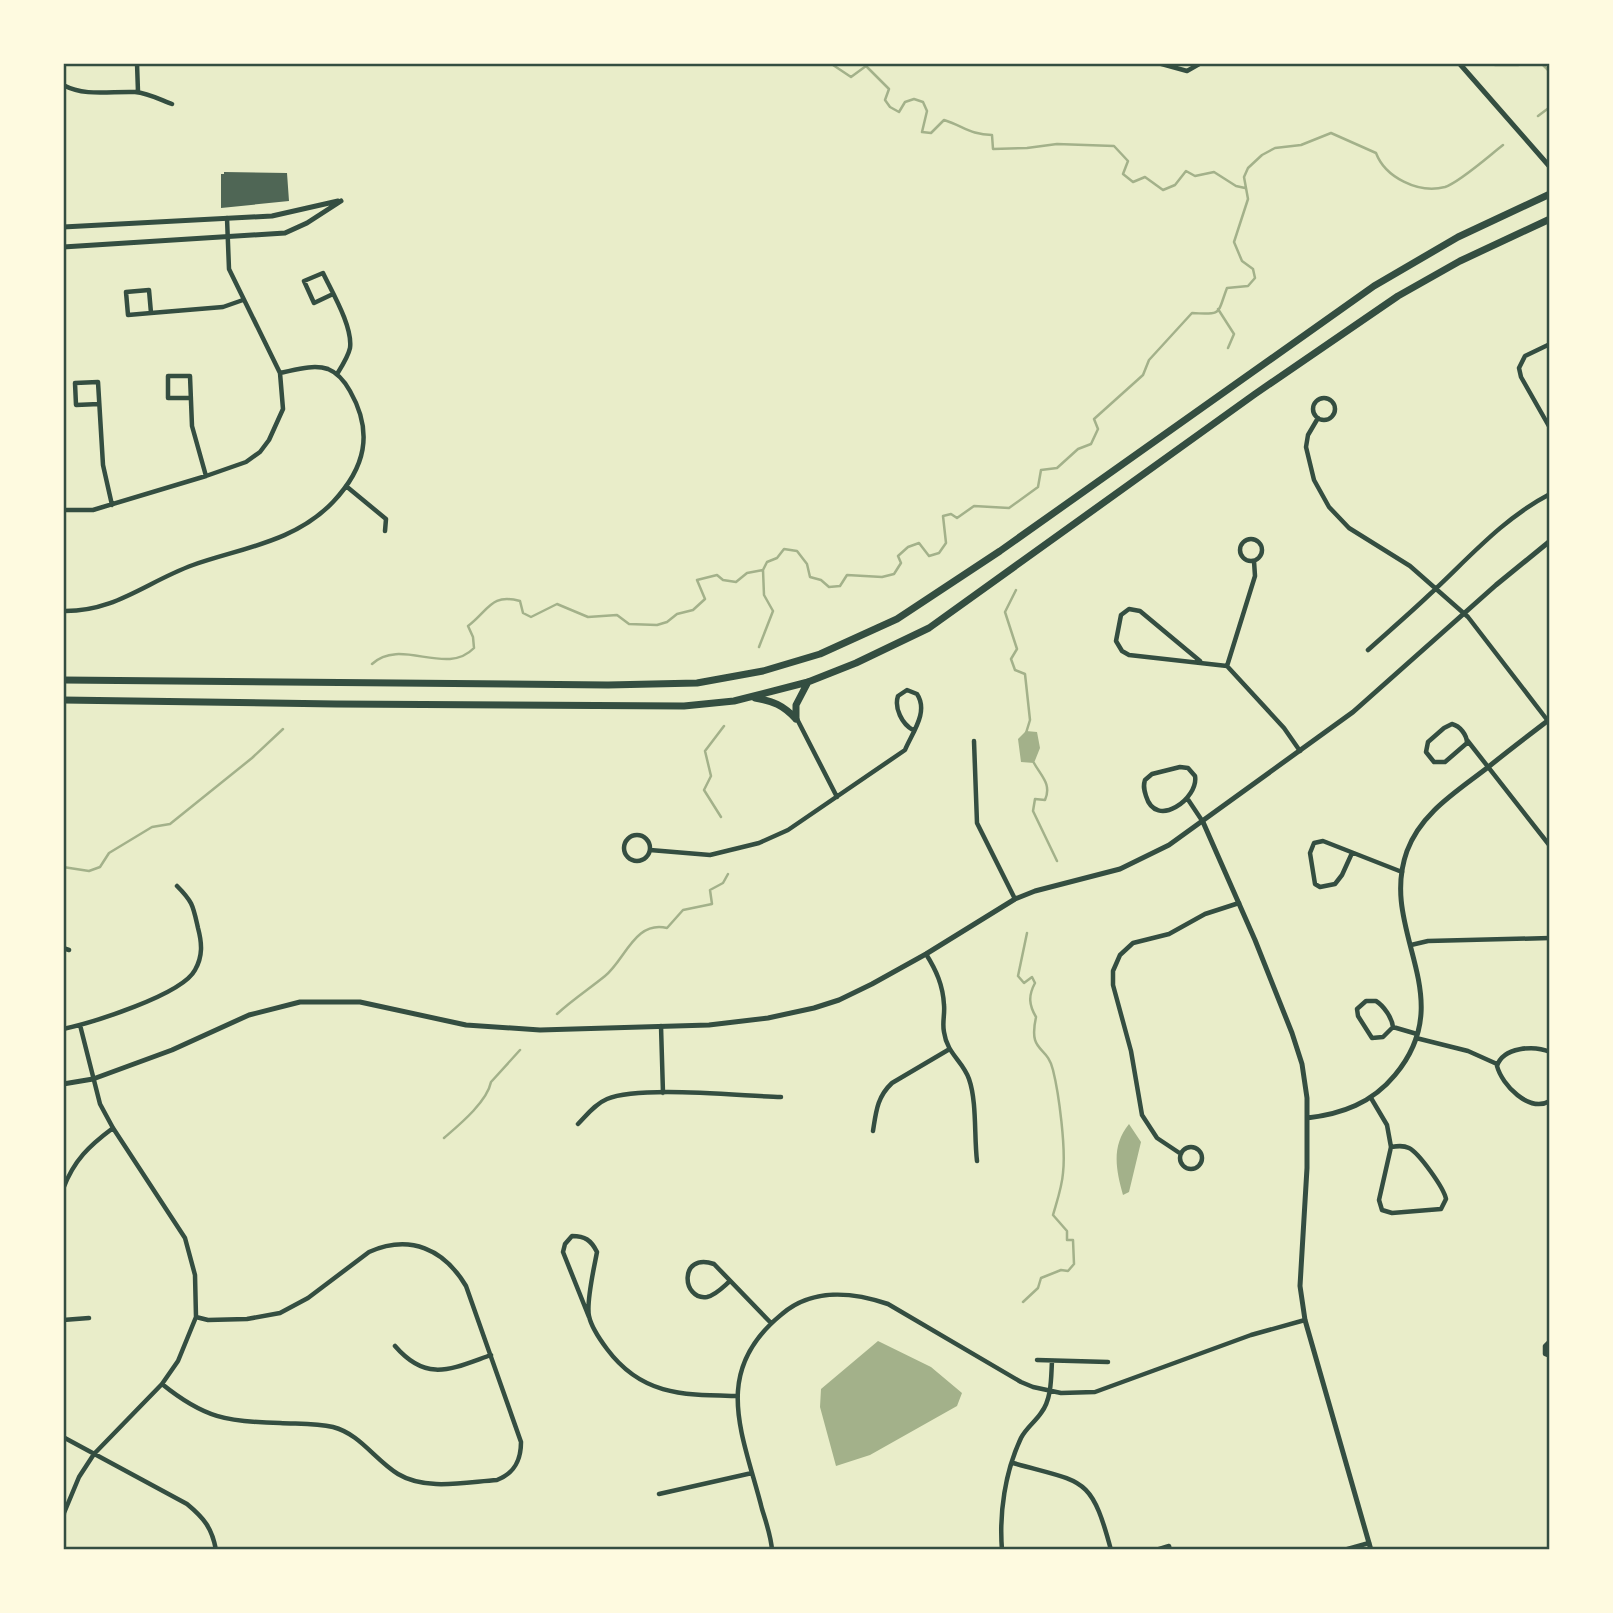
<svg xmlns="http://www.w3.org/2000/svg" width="1613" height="1613" font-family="'Crimson Pro',serif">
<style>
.water{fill:#a3b18a}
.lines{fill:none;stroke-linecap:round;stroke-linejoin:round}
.stream{stroke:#a3b18a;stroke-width:2.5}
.building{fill:#4f6655}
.minor{stroke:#344e41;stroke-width:4.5}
.tertiary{stroke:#344e41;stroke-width:5}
.primary{stroke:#344e41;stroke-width:7}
.neatline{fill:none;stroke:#344e41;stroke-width:2.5}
</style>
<rect width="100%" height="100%" fill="#e9edc9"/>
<path class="water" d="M 1026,731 L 1037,732 L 1040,748 L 1034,763 L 1021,762 L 1018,739 Z
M 1129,1124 L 1141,1142 L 1129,1192 L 1123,1195 C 1116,1170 1111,1146 1129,1124 Z
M 878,1341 L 931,1367 L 962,1393 L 957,1406 L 870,1455 L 836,1466 L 820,1407 L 821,1389 Z"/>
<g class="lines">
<path class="stream" d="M 830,63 L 851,77 L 866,66 L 889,89 L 885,100 L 890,107 L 899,112 L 905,102 L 914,99 L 923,102 L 927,111 L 922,132 L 931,133 L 944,120 C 963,126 971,135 992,135 L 993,149 L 1027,148 L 1057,144 L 1114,146 L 1128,161 L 1123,174 L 1133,182 L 1145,177 L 1163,190 L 1175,185 L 1186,171 L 1195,176 L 1214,172 L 1236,186 L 1245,188
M 1495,63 L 1495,65 L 1518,65 L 1524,63
M 1541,63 L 1550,72
M 1538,116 L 1550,107
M 1218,309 L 1234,334 L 1228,348
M 1016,590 L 1005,612 L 1017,649 L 1011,659 L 1015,670 L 1025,674 L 1030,720 L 1026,733
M 759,647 L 773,611 L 764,595 L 763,570
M 372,664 C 401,637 446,677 474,648 L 473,637 L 468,626 C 489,610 491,593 520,601 L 523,613 L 531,617 L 557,604 L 588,617 L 617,615 L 629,624 L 657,625 L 667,622 L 677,614 L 693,610 L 705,599 L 697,580 L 717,575 L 723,580 L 736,582 L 747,573 L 763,570 L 767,562 L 777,558 L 784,549 L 797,551 L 807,564 L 810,577 L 821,580 L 829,587 L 840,586 L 847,575 L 882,577 L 894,574 L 901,563 L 898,556 L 908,547 L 919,543 L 929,556 L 939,553 L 946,543 L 943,516 L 951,514 L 957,518 L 974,506 L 1009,508 L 1038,487 L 1041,470 L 1057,468 L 1078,449 L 1091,444 L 1098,429 L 1094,419 L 1143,375 L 1149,360 L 1192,313 C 1223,315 1217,314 1227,288 L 1248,286 L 1255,278 L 1253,269 L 1242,261 L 1234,242 L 1248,199 L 1244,177 L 1248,168 L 1262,155 L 1275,148 L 1301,145 L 1331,133 L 1376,153 C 1385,177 1418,194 1445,187 C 1460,182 1490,155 1503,145
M 1034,763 C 1041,776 1052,784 1045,800 L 1035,799 L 1033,811 L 1057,861
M 721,817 L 704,790 L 711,776 L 705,751 L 724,726
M 63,867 L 89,871 L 100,867 L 109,853 L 152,827 L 170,824 L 252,758 L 283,729
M 557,1014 C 572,1000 589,989 605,976 C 625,960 635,920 667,928 L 683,910 L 712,904 L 710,890 L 723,883 L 728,874
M 444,1138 C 459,1125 487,1102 491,1082 L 520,1050
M 1023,1302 L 1038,1288 L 1041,1278 L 1061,1270 L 1068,1271 L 1074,1264 L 1073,1240 L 1067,1240 L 1067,1231 L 1053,1215 C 1057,1201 1062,1187 1063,1173 C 1066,1148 1059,1094 1053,1070 C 1047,1044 1028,1054 1036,1017 C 1029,1005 1028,996 1035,983 L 1032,977 L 1024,983 L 1018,976 L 1027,933"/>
</g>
<path class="building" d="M 224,172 L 287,173 L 289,201 L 221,208 L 221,174 L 224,174 Z"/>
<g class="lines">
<path class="minor" d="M 137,63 L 138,92
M 1158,63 L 1187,71 L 1201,63
M 63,85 C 86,97 110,91 135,92 C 148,93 161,100 172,104
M 333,294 L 314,303 L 304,281 L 323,273 C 332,292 353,327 350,348 C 348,357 342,366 337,374
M 151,313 L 128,315 L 126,292 L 149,290 L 151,313 L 223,307 L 243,300
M 1550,344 L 1525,356 L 1519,368 L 1521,377 L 1550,428
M 190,398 L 168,398 L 168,376 L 190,376 L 192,426 L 206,476
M1313 409a11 11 0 1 1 22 0a11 11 0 1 1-22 0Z
M 99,404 L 76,405 L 75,383 L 98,382 L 103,465 L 112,505
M 1318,418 L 1308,435 L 1306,447 L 1314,480 L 1329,507 L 1349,528 L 1410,566 L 1468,617 L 1548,721
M 346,486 L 386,519 L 385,531
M 63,510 L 93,510 L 206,476 L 246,462 L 260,452 L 269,440 L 283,409 L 280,373 L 229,269 L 227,218
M1240 550a11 11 0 1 1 22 0a11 11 0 1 1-22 0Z
M 63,611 C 115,612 146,582 193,565 C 241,548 295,542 333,502 C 365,468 374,433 350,391 C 345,382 338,373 328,369 C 313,364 295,370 280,373
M 1368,650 C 1388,632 1409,614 1429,595 C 1468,559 1502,519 1550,494
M 1200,661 L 1140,611 L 1129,609 L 1121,615 L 1116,641 L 1122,651 L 1129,655 L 1227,666 L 1284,728 L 1300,751
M 1227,666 L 1255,576 L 1254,561
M 797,719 L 837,797
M 1452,724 C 1460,726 1467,735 1467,743 L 1445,762 L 1434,762 L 1426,752 L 1428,742 L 1444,728 Z
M 1467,740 L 1550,846
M 974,741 L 977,823 L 1015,899
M 1180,767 L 1188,768 L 1195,776 C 1199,798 1156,830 1146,796 C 1144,790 1143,786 1145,780 L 1152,774 Z
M 1187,798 L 1203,822
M624 848a13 13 0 1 1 26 0a13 13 0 1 1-26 0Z
M 650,850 L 710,855 L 759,843 L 788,830 L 905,750 C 912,733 929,712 917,694 L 907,690 L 898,696 C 894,708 902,724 913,730
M 1352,853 L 1342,875 L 1335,884 L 1320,887 L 1315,884 L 1310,853 L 1314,843 L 1323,841 L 1402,872
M 1411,945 L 1428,941 L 1550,938
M 63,948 L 69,950
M 926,954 C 936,970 943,985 944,1005 C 945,1014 942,1023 944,1032 C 947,1054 963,1061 969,1079 C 977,1102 974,1136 977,1161
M 661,1026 L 663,1093
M 1393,1027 C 1392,1018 1384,1006 1376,1001 L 1366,1001 L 1357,1009 L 1358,1016 L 1372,1038 L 1383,1037 L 1393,1027 L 1417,1034
M 63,1029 C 91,1023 182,995 195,970 C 203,956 202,943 198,928 C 193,906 193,902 177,886
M 1416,1038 L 1468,1051 L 1497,1064
M 1550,1052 C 1534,1045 1503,1047 1497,1066 C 1502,1085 1529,1113 1550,1101
M 1371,1098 L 1387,1125 L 1391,1147 C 1397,1146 1403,1145 1409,1148 C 1419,1153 1444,1188 1446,1199 L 1441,1209 L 1392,1213 L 1382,1210 L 1379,1200 L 1391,1147
M 578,1124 C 587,1115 595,1104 607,1099 C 640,1085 741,1096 781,1097
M 873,1131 C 876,1112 877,1097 892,1083 L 948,1050
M1180 1158a11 11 0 1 1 22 0a11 11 0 1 1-22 0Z
M 1181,1154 L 1157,1138 L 1142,1115 L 1131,1051 L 1113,985 L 1113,971 L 1120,955 L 1133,943 L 1169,934 L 1205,914 L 1239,903
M 63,1189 C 74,1160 89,1146 113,1128
M 730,1281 C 723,1287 716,1295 707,1297 C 682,1301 678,1252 714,1264 L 771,1323
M 589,1317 L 563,1252 L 565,1244 L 572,1236 C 585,1236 591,1240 597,1252 C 594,1268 586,1302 589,1316 C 591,1326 601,1341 607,1349 C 642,1396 684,1395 737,1396
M 63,1320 L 89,1318
M 1550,1341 L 1545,1346 L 1545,1354 L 1550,1356
M 395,1346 C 427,1383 451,1369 491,1355
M 1037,1360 L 1108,1362
M 162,1384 C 204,1418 227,1422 280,1423 C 298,1424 316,1423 333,1427 C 360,1434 375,1460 398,1474 C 426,1491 466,1482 497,1480 C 515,1473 521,1460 521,1442 L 466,1286 C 444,1249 410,1234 369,1252 L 308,1298 L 280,1313 L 247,1319 L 208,1320 L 196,1317
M 63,1437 L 187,1504 C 204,1518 212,1528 216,1550
M 1013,1463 C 1084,1483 1091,1475 1111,1550
M 659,1494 L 752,1473
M 63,1522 L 64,1513 L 79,1477 L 94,1454 L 162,1384 L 178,1361 L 196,1317 L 195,1275 L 185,1238 L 113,1128 L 100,1104 L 80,1025
M 772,1550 C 771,1536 766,1522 762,1509 C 743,1434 710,1372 782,1314 C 812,1288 853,1292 888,1304 L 1021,1382 L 1033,1387 L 1061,1393 L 1095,1392 L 1251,1335 L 1305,1320
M 1002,1550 C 999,1513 1005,1472 1021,1438 C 1026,1428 1035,1422 1041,1413 C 1052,1399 1051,1377 1052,1361
M 1156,1550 L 1169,1546 L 1170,1550
M 1344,1550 L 1369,1543"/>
<path class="tertiary" d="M 1459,63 L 1550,167
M 63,227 L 272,216 L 338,201
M 63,247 L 285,233 L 307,223 L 341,201
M 1203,822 L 1255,940 L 1292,1033 L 1302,1064 L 1307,1098 L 1307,1168 L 1300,1286 L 1305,1320 L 1371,1550
M 63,1084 L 93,1079 L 172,1050 L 249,1015 L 300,1002 L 360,1002 L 466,1025 L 540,1030 L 709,1025 L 768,1018 L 814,1008 L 839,1000 L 872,984 L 926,954 L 1015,899 L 1035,891 L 1120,869 L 1169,845 L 1353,712 L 1496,585 L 1550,541
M 1307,1118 C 1342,1114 1372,1103 1395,1075 C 1461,996 1378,931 1407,851 C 1421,813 1456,792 1487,768 C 1508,751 1529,735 1550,719"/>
<path class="primary" d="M 63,680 L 608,685 L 697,683 L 763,671 L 820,654 L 897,619 L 1000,551 L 1374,286 L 1458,237 L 1550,194
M 755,698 C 773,701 783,705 796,719
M 63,700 L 336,704 L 684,706 L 734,701 L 808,682 L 856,663 L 929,628 L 1255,394 L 1398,296 L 1460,261 L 1550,219
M 796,719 L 796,705 L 808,682"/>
</g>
<rect width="1613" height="1613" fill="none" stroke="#fefae0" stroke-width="130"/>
<rect x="65" y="65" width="1483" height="1483" class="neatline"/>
</svg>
